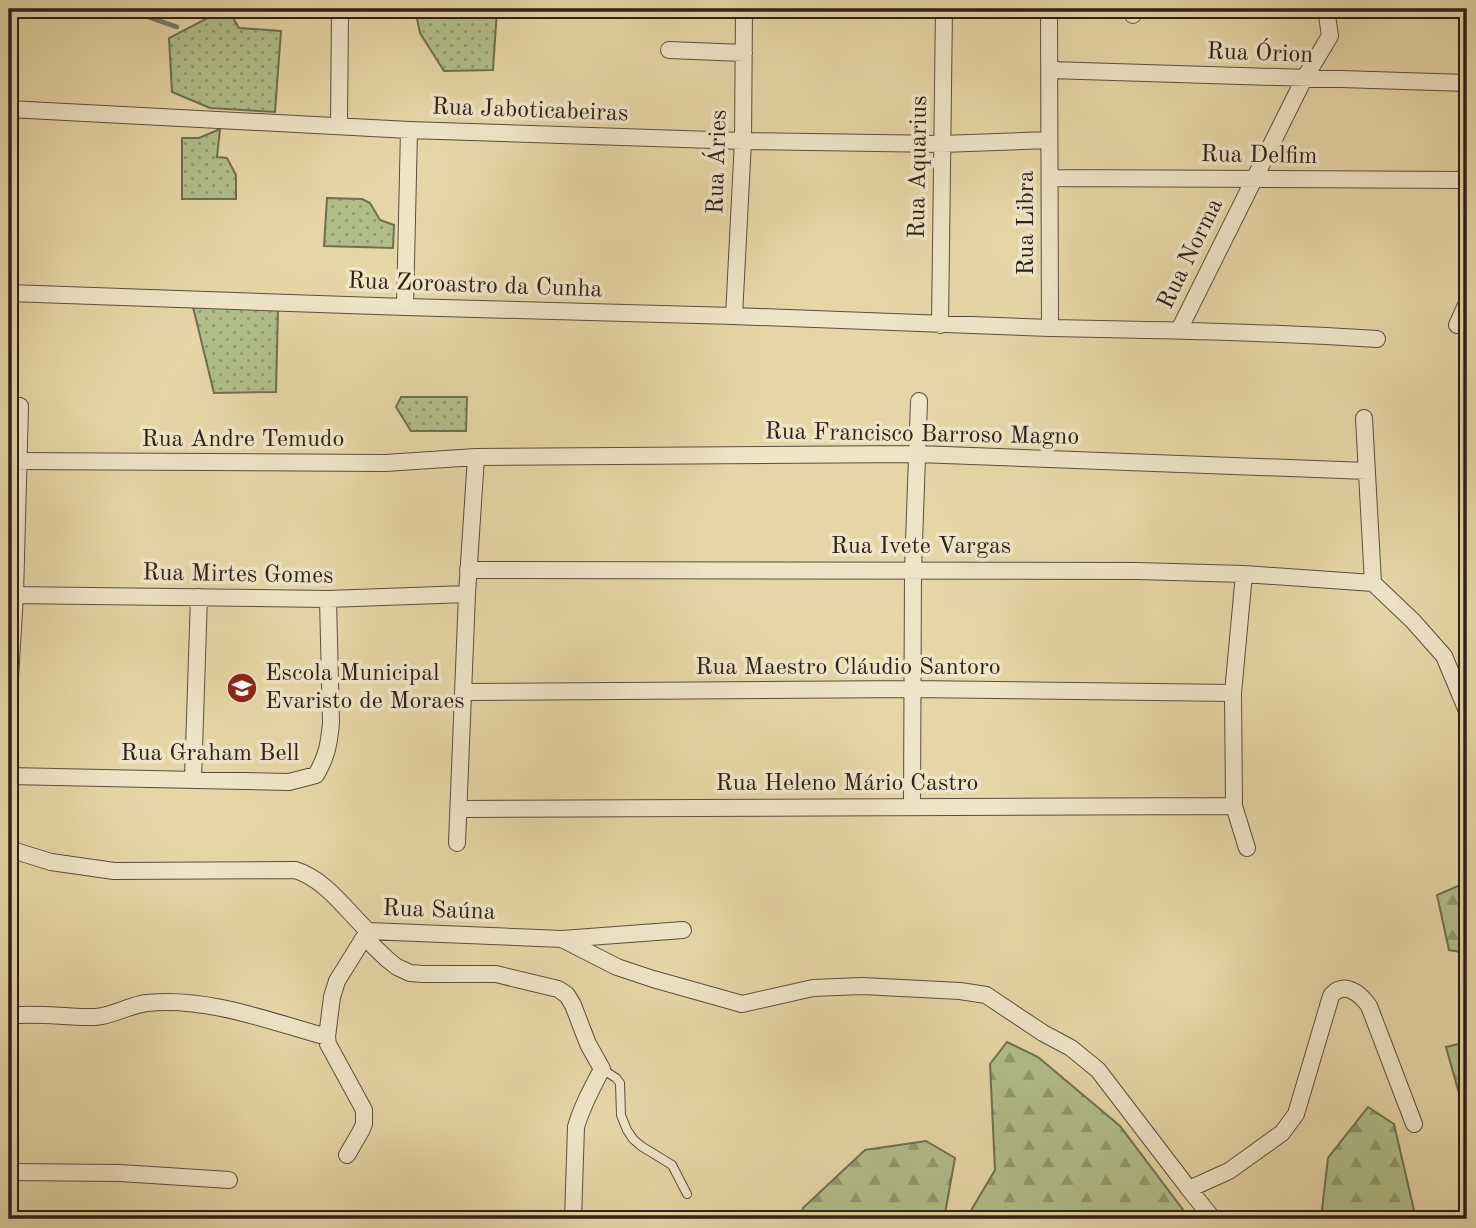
<svg xmlns="http://www.w3.org/2000/svg" width="1476" height="1228" font-family="'Old Standard TT',serif">
<style>
.grass{fill:url(#grass-dots);stroke:#706f51;stroke-width:2}
.forest{fill:url(#forest-firs);stroke:#706f51;stroke-width:2}
.lines{fill:none;stroke-linecap:round;stroke-linejoin:round}
.stream{stroke:#707a76;stroke-width:4.5}
.service-casing{stroke:#5c4e3c;stroke-width:10}
.minor-casing{stroke:#5c4e3c;stroke-width:18}
.service{stroke:#efe4c6;stroke-width:8}
.minor{stroke:#efe4c6;stroke-width:16}
.labels{text-anchor:middle;dominant-baseline:central;stroke-width:7;stroke-linejoin:round;paint-order:stroke}
.street-label{font-size:24px;fill:#2e2018;stroke:#efe4c6}
.poi-label{font-size:24px;fill:#2e2018;stroke:#efe4c6;text-anchor:start}
</style>
<defs>
<pattern id="grass-dots" width="8" height="8" patternUnits="userSpaceOnUse" patternTransform="scale(1.75)"><rect width="8" height="8" fill="#b1be8a"/><path d="M2 2h.1M6 6h.1" fill="none" stroke="#909a70" stroke-width="1.8" stroke-linecap="round"/></pattern>
<pattern id="forest-firs" width="22" height="20" patternUnits="userSpaceOnUse" patternTransform="scale(1.75)"><rect width="22" height="20" fill="#b1be8a"/><path d="M5 1l3.5 6h-7zM16 11l3.5 6h-7z" fill="#909a70"/></pattern>
</defs>
<rect width="100%" height="100%" fill="#e6d6a7"/>
<filter id="stains"><feTurbulence type="fractalNoise" baseFrequency=".00286" numOctaves="4"/><feColorMatrix values="0 0 0 0 .2 0 0 0 0 .09 0 0 0 0 .02 0 0 0 .5 -.17"/></filter>
<radialGradient id="worn" r=".72"><stop offset=".6" stop-color="#630" stop-opacity="0"/><stop offset="1" stop-color="#630" stop-opacity=".3"/></radialGradient>
<path class="grass" d="M 225,9 L 228,9 L 239,28 L 281,31 L 275,112 L 210,108 L 172,92 L 169,38 Z
M 415,9 L 497,9 L 493,70 L 444,71 L 420,33 Z
M 220,129 L 217,157 L 227,158 L 236,175 L 236,199 L 182,199 L 182,138 L 199,138 Z
M 327,198 L 362,199 L 370,203 L 380,220 L 394,225 L 393,248 L 324,246 Z
M 193,307 L 278,309 L 276,392 L 214,393 Z
M 401,397 L 467,397 L 466,431 L 411,431 L 396,407 Z"/>
<path class="forest" d="M 1467,882 L 1467,953 L 1449,950 L 1437,895 Z
M 1007,1042 L 1038,1057 L 1120,1126 L 1190,1219 L 966,1219 L 995,1170 L 990,1064 Z
M 1467,1042 L 1467,1122 L 1446,1047 Z
M 1368,1107 L 1394,1124 L 1416,1219 L 1321,1219 L 1328,1158 Z
M 926,1141 L 955,1158 L 944,1219 L 800,1219 L 803,1208 L 865,1150 Z"/>
<g class="lines">
<path class="stream" d="M 9,10 L 36,9 L 131,11 L 177,27"/>
<g class="service-casing">
<path id="service" d="M 602,1069 L 616,1078 L 620,1083 L 621,1115 L 627,1130 L 633,1139 L 641,1146 L 672,1165 L 687,1194"/>
</g>
<g class="minor-casing">
<path id="minor" d="M 1133,15 L 1133,9
M 669,50 L 744,53
M 1050,70 L 1467,83
M 9,109 L 409,130 L 743,141 L 942,144 L 1049,140
M 339,126 L 340,9
M 1050,178 L 1467,180
M 9,293 L 405,307 L 734,316 L 1050,328 L 1049,9
M 405,307 L 409,130
M 734,316 L 743,141 L 744,9
M 940,325 L 944,9
M 1457,325 L 1467,303
M 1050,328 C 1159,330 1268,332 1377,339
M 1179,330 L 1304,79 L 1330,36 L 1326,9
M 1364,418 L 1373,583
M 9,461 L 385,463 L 476,457 L 918,454 L 1367,471
M 468,570 L 1137,571 L 1244,574 L 1373,583
M 1244,574 L 1233,693 L 1234,806 L 1247,848
M 1373,583 L 1413,621 L 1444,656 L 1467,711
M 9,595 L 328,599 L 467,594
M 463,692 L 912,689 L 1233,693
M 9,694 L 15,595 L 20,406
M 9,776 L 289,782 L 316,775 C 327,756 329,744 331,723 L 328,599
M 193,779 L 199,597
M 912,806 L 913,570 L 919,401
M 460,809 L 1234,806
M 457,843 L 467,594 L 476,457
M 9,849 L 51,862 L 114,871 L 295,870 C 324,878 347,911 368,931 L 562,939 L 683,930
M 364,937 L 388,960 L 397,967 L 410,973 L 423,974 L 496,974 L 558,989 L 567,995 L 573,1005 L 588,1044 L 602,1069 C 592,1088 582,1106 576,1127 L 573,1219
M 562,939 L 617,967 L 653,979 L 742,1004 L 813,988 L 862,986 L 960,991 L 986,995 L 1043,1033 L 1071,1048 L 1098,1070 L 1189,1189 L 1229,1171 L 1282,1133 L 1296,1114 L 1331,996 C 1343,980 1360,993 1369,1006 L 1414,1124
M 9,1016 C 37,1012 66,1018 95,1017 C 113,1016 129,1005 147,1003 C 208,997 269,1021 327,1037
M 347,1155 L 361,1131 L 364,1124 L 364,1110 L 328,1044 L 327,1037 L 332,997 L 337,981 L 368,931
M 9,1172 L 120,1173 L 229,1180
M 1189,1189 L 1213,1219"/>
</g>
<use href="#service" class="service"/>
<use href="#minor" class="minor"/>
</g>
<defs>
<g id="school-disc" transform="scale(1.575)"><circle r="9.5" fill="#8f2418" stroke="#efe4c6"/><path d="M0-5L7-2L0 1L-7-2ZM-4 1L0 2.5L4 1V4Q0 6-4 4Z" fill="#fff"/></g>
</defs>
<g fill-rule="evenodd">
<use href="#school-disc" x="242" y="688"/>
</g>
<g class="labels">
<g class="street-label">
<text transform="translate(1260 54) rotate(2)">Rua Órion</text>
<text transform="translate(530 111) rotate(2)">Rua Jaboticabeiras</text>
<text transform="translate(1259 156) rotate(1)">Rua Delfim</text>
<text transform="translate(718 162) rotate(-88)">Rua Áries</text>
<text transform="translate(919 167) rotate(-89)">Rua Aquarius</text>
<text transform="translate(1027 223) rotate(-90)">Rua Libra</text>
<text transform="translate(1191 254) rotate(-64)">Rua Norma</text>
<text transform="translate(475 286) rotate(2)">Rua Zoroastro da Cunha</text>
<text transform="translate(922 435) rotate(1)">Rua Francisco Barroso Magno</text>
<text x="243" y="440">Rua Andre Temudo</text>
<text x="921" y="547">Rua Ivete Vargas</text>
<text transform="translate(238 575) rotate(1)">Rua Mirtes Gomes</text>
<text x="848" y="668">Rua Maestro Cláudio Santoro</text>
<text x="210" y="754">Rua Graham Bell</text>
<text x="847" y="784">Rua Heleno Mário Castro</text>
<text transform="translate(439 911) rotate(2)">Rua Saúna</text>
</g>
<g class="poi-label">
<text x="265" y="674">Escola Municipal<tspan x="265" dy="28">Evaristo de Moraes</tspan></text>
</g>
</g>
<rect width="1476" height="1228" fill="none" stroke="#e6d6a7" stroke-width="35"/>
<rect x="10" y="10" width="1455" height="1207" fill="none" stroke="#2e2018" stroke-width="3.5"/>
<rect x="18" y="18" width="1441" height="1193" fill="none" stroke="#2e2018" stroke-width="2"/>
<rect width="100%" height="100%" filter="url(#stains)"/>
<rect width="100%" height="100%" fill="url(#worn)"/>
</svg>
